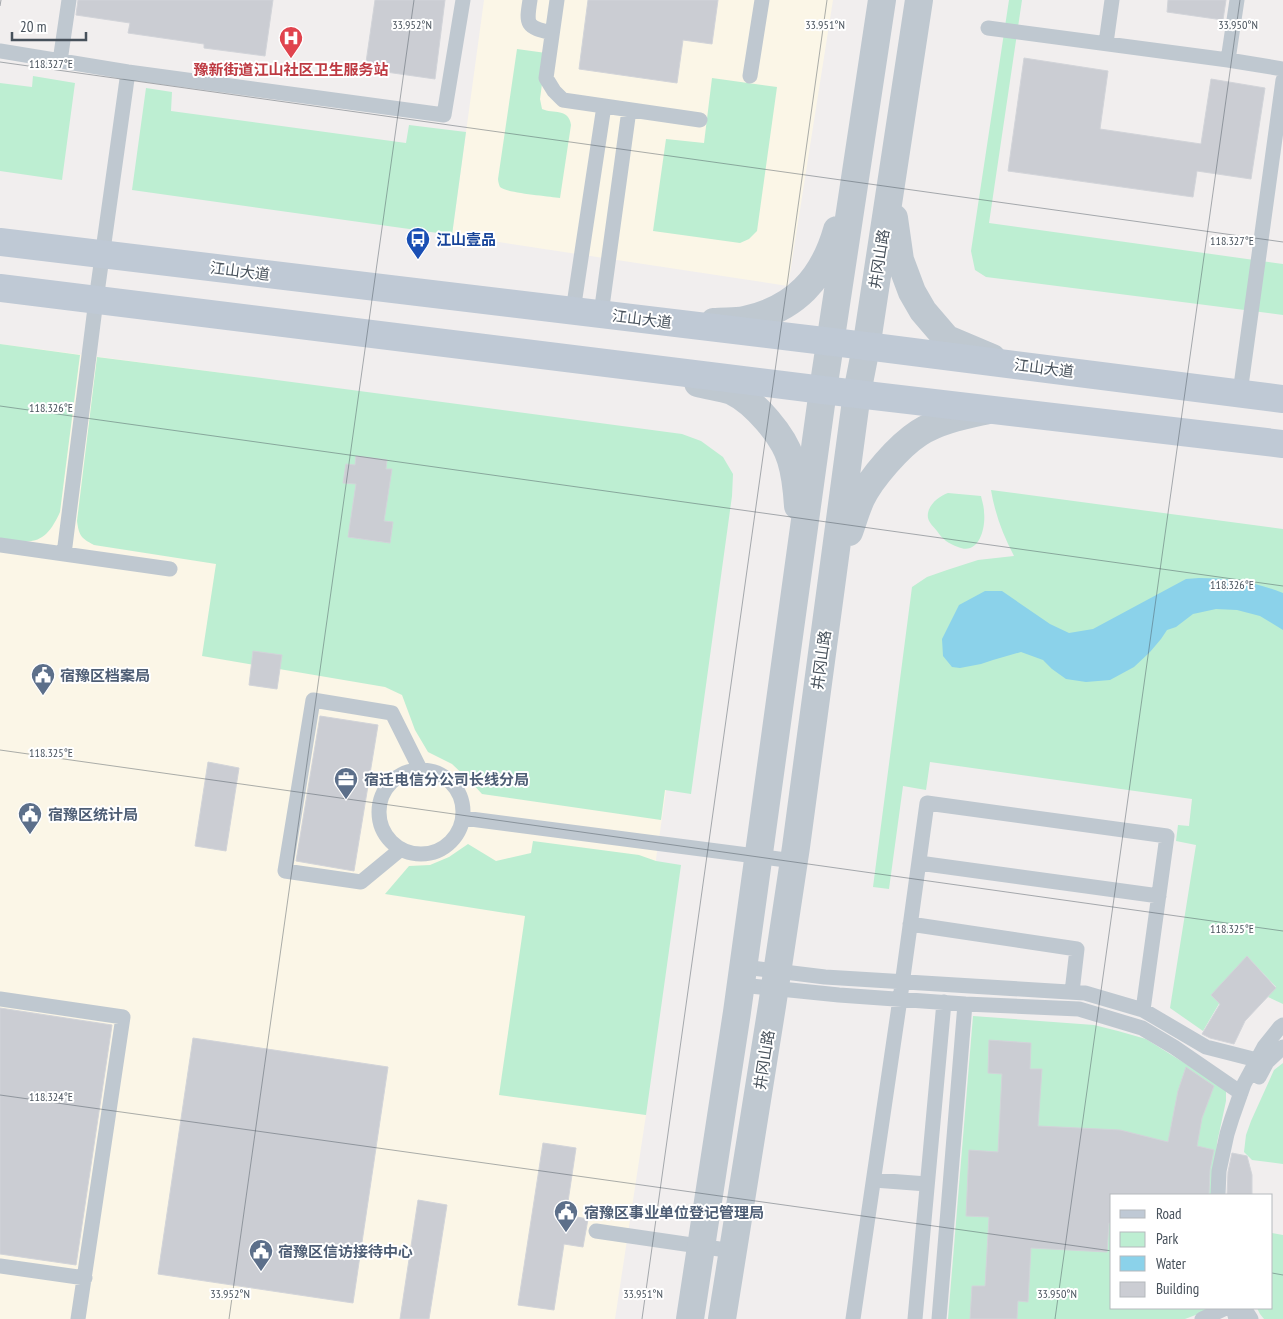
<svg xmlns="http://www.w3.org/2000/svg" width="1283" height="1319" font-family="'PT Sans Narrow','Noto Sans SC',sans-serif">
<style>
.commercial{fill:#fbf6e7}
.green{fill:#bdeed2}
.water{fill:#8bd2ea}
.building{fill:#cbcdd3;stroke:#d2d4d9}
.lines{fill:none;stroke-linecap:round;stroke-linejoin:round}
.service{stroke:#bfc8d0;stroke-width:15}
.tertiary{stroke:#bfc8d0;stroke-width:28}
.secondary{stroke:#bfc9d5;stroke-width:28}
.ticks{fill:none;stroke:#47515b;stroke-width:1;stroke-opacity:0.45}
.labels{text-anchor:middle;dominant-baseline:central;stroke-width:4;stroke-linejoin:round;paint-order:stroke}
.health-label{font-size:15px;font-weight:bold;fill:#be3a42;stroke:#fff}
.transit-label{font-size:15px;font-weight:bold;fill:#164399;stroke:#fff;text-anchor:start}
.street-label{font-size:15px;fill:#47515b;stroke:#fff}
.service-label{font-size:15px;font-weight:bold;fill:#4e5e75;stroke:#fff;text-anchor:start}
.ticks-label{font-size:12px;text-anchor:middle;fill:#47515b;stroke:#fff;stroke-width:4;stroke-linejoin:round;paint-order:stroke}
</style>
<rect width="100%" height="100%" fill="#f1eeee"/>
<path class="commercial" d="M 484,0 L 833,0 L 788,286 L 452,235 Z
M 0,344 L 246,376 L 703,539 L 619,1111 L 646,1115 L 615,1319 L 0,1319 Z"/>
<path class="green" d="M 1009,0 L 1022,0 L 989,223 L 1283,264 L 1283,315 L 986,277 L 975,270 L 971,251 Z
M 517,49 L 546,53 L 540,99 L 542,109 C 553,114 569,108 571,125 L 560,198 C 549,196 506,193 500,187 C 499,185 498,181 498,179 Z
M 33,76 L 75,83 L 62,180 L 0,171 L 0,83 L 32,87 Z
M 712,78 L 777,87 L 757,231 L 749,239 L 740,243 L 653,231 L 666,139 L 704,143 Z
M 146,88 L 172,92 L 171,111 L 406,143 L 409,125 L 466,132 L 452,235 L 132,190 Z
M 0,344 L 80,355 L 60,512 C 45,545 33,544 0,539 Z
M 97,357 L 246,376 L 682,434 L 701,441 L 723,457 L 733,474 L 732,496 L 691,794 L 665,790 L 661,820 L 482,794 L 471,782 L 452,764 L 428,752 L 415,730 L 402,695 L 385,687 L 202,656 L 216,564 L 94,545 C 81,538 79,536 77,521 Z
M 991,490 L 1283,529 L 1283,1004 L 1268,997 L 1276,987 L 1247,956 L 1203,1031 L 1170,1008 L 1196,845 L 1176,841 L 1178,825 L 1189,826 L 1192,799 L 930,762 L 926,790 L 903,786 L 889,889 L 873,887 L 912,587 L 927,577 L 947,570 L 978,560 L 1014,556 C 1003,535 995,514 991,490 Z
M 948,493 L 981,496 C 982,501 984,506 984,512 C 986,528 979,556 958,547 C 949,544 942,539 937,531 C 934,527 929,523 928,518 C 926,506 939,496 948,493 Z
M 533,841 L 639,855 L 656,861 L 681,865 L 646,1115 L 499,1095 L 525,916 L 385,894 L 409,866 L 430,865 L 449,857 L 468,844 L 496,861 L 531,853 Z
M 973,1016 L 1094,1025 L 1118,1031 L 1146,1039 L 1226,1089 L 1226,1101 L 1217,1143 L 1214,1195 L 1112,1195 L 1112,1308 L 1214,1308 L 1185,1319 L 948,1319 Z
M 1283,1063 L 1283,1164 L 1252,1160 L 1244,1152 L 1246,1135 L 1251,1121 L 1274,1070 Z
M 1272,1233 L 1283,1235 L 1283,1319 L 1264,1319 L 1260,1314 L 1257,1308 L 1272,1308 Z"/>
<path class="water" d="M 1199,578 C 1228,578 1256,582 1283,593 L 1283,630 L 1260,616 L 1237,610 L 1216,609 L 1193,614 L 1176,627 L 1167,630 L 1161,639 L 1150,652 L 1134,667 L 1110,680 L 1086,682 L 1066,679 L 1052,669 L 1043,660 L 1021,652 L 993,660 L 981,664 L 960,668 L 952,667 L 943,656 L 942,639 L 959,605 L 985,591 L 1002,591 L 1050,624 L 1069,633 L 1093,629 L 1186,579 Z"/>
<path class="building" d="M 78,0 L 273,0 L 265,56 L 204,48 L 204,44 L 128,33 L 130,23 L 76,15 Z
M 375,0 L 445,0 L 435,79 L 365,69 Z
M 588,0 L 718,0 L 712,44 L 683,40 L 677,83 L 579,69 Z
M 1168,0 L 1226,0 L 1223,20 L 1167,12 Z
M 1024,58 L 1108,71 L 1100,129 L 1201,144 L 1211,79 L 1265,88 L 1251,179 L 1197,171 L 1193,197 L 1008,171 Z
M 356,456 L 387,460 L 386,469 L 392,469 L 384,521 L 393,522 L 390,543 L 348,537 L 356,484 L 343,483 L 346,464 L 355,465 Z
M 253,651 L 282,655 L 277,689 L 249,685 Z
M 320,716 L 378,725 L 354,871 L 296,861 Z
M 208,762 L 239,768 L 226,851 L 195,846 Z
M 1247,956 L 1276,988 L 1245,1021 L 1234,1044 L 1210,1038 L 1202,1034 L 1220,1004 L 1211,995 Z
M 0,1008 L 112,1025 L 76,1265 L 0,1254 Z
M 193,1038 L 388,1067 L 353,1303 L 158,1274 Z
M 989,1040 L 1031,1043 L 1030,1069 L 1042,1069 L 1038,1126 L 1120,1130 L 1168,1142 L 1178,1091 L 1186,1067 L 1214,1086 L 1202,1118 L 1197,1146 L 1214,1150 L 1210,1170 L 1209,1195 L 1112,1195 L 1112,1223 L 1109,1223 L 1107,1252 L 1031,1248 L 1028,1302 L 1018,1301 L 1017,1319 L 970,1319 L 972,1286 L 985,1286 L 989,1217 L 966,1216 L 969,1150 L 998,1152 L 1002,1074 L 988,1073 Z
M 543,1143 L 576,1148 L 566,1215 L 588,1219 L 583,1247 L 564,1244 L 554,1310 L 518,1305 Z
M 1232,1153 L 1247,1156 L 1252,1175 L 1252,1195 L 1227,1195 L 1228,1172 Z
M 418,1200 L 447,1205 L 429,1319 L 400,1319 Z"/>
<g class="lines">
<path class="service" d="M 530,0 C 526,25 526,27 552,33
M 557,0 L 546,78 L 554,91 L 563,100 L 700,120
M 988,28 L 1228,60 L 1283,69
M 1106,43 L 1112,0
M 0,51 L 128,72 L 444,115 L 463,0
M 1228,60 L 1237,0
M 60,61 L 69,0
M 750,76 L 762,0
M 573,311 L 604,106
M 601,314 L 629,110
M 1240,393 L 1283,80
M 0,545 L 170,569
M 64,554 L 96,300 L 128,72
M379 812a42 42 0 1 1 84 0a42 42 0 1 1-84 0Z
M 463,818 L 794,861
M 401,849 L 361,882 L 285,871 L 313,700 L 392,713 L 420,769
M 919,863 L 1159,896
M 910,924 L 1077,949 L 1072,992
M 744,967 L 825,977 L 1085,993 L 1143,1010 L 1206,1047 L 1257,1060
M 741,985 L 839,995 L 965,1004 L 1079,1009 L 1142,1028 L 1174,1047 L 1241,1093
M 0,999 L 123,1017 L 78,1319
M 1259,1077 L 1267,1062 L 1283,1047
M 874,1180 L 927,1184
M 1218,1195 L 1219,1171 L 1227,1134 L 1232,1118 L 1244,1084 L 1264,1047 L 1280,1027 L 1283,1025
M 596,1231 L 733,1251
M 0,1266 L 85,1278
M 1233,1308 L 1236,1319
M 1244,1308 L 1251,1319
M 853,1319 L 900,999 L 927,803 L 1167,836 L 1143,1010
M 915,1319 L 944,1002
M 939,1319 L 965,1004
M 1202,1319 L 1226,1308"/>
<path class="tertiary" d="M 894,218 L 900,260 L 912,292 L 923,311 L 947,339 L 992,358
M 714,322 C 724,321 736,322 745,320 C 795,309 823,279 837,230
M 698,383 C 708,386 722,387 732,391 C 755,402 784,436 791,460 C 796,476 797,490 798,506
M 849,532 C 853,521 856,510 861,499 C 871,478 899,446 919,433 C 939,420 966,415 988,410
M 690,1319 L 737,1012 L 823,390 L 882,0
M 722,1319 L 772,1006 L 796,847 L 857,393 L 867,342 L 919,0"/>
<path class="secondary" d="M 0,242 L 866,346 L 1283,399
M 0,288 L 823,390 L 1283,444"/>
</g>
<path class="ticks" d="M 0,6 L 1,0M 0,62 L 1283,242M 0,406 L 1283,586M 0,750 L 1283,931M 0,1095 L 1112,1251M 1272,1273 L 1283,1275M 229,1319 L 414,0M 642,1319 L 827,0M 1055,1319 L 1240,0"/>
<defs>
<g id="hospital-pin" transform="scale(1.25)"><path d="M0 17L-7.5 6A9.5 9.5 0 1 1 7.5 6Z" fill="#e0444e" stroke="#fff"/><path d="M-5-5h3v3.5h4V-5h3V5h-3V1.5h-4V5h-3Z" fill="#fff"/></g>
<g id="bus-pin" transform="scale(1.25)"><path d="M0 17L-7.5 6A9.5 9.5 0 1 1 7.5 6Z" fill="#1a4fb4" stroke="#fff"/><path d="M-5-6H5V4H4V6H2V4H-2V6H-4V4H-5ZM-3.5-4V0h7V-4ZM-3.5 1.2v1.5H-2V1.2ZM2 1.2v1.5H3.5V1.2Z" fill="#fff"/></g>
<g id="civic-pin" transform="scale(1.25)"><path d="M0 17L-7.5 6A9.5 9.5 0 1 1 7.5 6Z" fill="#5c6f8a" stroke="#fff"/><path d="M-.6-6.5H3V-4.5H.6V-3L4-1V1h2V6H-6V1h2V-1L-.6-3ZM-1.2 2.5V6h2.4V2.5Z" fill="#fff"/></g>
<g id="office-pin" transform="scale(1.25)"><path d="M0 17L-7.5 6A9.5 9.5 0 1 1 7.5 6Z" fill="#5c6f8a" stroke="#fff"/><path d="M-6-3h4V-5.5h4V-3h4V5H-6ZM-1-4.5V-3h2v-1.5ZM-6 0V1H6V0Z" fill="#fff"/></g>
</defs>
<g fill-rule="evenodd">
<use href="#hospital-pin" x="291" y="38"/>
<use href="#bus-pin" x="418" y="239"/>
<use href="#civic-pin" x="43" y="675"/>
<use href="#office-pin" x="346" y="779"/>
<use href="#civic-pin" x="30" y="814"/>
<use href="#civic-pin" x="566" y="1212"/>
<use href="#civic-pin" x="261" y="1251"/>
</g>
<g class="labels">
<g class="health-label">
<text x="291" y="69">豫新街道江山社区卫生服务站</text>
</g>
<g class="transit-label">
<text x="436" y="239">江山壹品</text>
</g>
<g class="street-label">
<text transform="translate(879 259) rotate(-81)">井冈山路</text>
<text transform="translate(240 271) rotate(7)">江山大道</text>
<text transform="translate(642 319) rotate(7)">江山大道</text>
<text transform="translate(1044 368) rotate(7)">江山大道</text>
<text transform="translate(821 660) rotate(-82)">井冈山路</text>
<text transform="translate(764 1060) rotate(-81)">井冈山路</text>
</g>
<g class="service-label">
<text x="60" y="675">宿豫区档案局</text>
<text x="364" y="779">宿迁电信分公司长线分局</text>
<text x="48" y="814">宿豫区统计局</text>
<text x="584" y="1212">宿豫区事业单位登记管理局</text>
<text x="278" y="1251">宿豫区信访接待中心</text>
</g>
</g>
<g class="ticks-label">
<text x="412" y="29">33.952°N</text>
<text x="825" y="29">33.951°N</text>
<text x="1238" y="29">33.950°N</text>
<text x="51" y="68">118.327°E</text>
<text x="1232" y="245">118.327°E</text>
<text x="51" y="412">118.326°E</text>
<text x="1232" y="589">118.326°E</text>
<text x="51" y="757">118.325°E</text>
<text x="1232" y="933">118.325°E</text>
<text x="51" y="1101">118.324°E</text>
<text x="230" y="1298">33.952°N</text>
<text x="643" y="1298">33.951°N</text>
<text x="1057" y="1298">33.950°N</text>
</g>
<rect x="1110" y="1194" width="162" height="115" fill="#ffffff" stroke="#b5b9bd"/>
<rect x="1120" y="1210" width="25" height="8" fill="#bfc9d5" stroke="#b5b9bd"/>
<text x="1156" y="1219" font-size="15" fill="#47515b">Road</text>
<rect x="1120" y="1232" width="25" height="15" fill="#bdeed2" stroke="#b5b9bd"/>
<text x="1156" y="1244" font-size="15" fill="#47515b">Park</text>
<rect x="1120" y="1256" width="25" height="15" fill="#8bd2ea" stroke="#b5b9bd"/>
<text x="1156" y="1269" font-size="15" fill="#47515b">Water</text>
<rect x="1120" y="1282" width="25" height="15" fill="#cbcdd3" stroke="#b5b9bd"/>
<text x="1156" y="1294" font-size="15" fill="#47515b">Building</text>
<path d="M12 32v8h74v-8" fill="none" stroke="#47515b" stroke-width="2.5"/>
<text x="20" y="32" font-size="15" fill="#47515b" stroke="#ffffff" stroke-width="4" paint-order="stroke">20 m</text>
</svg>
